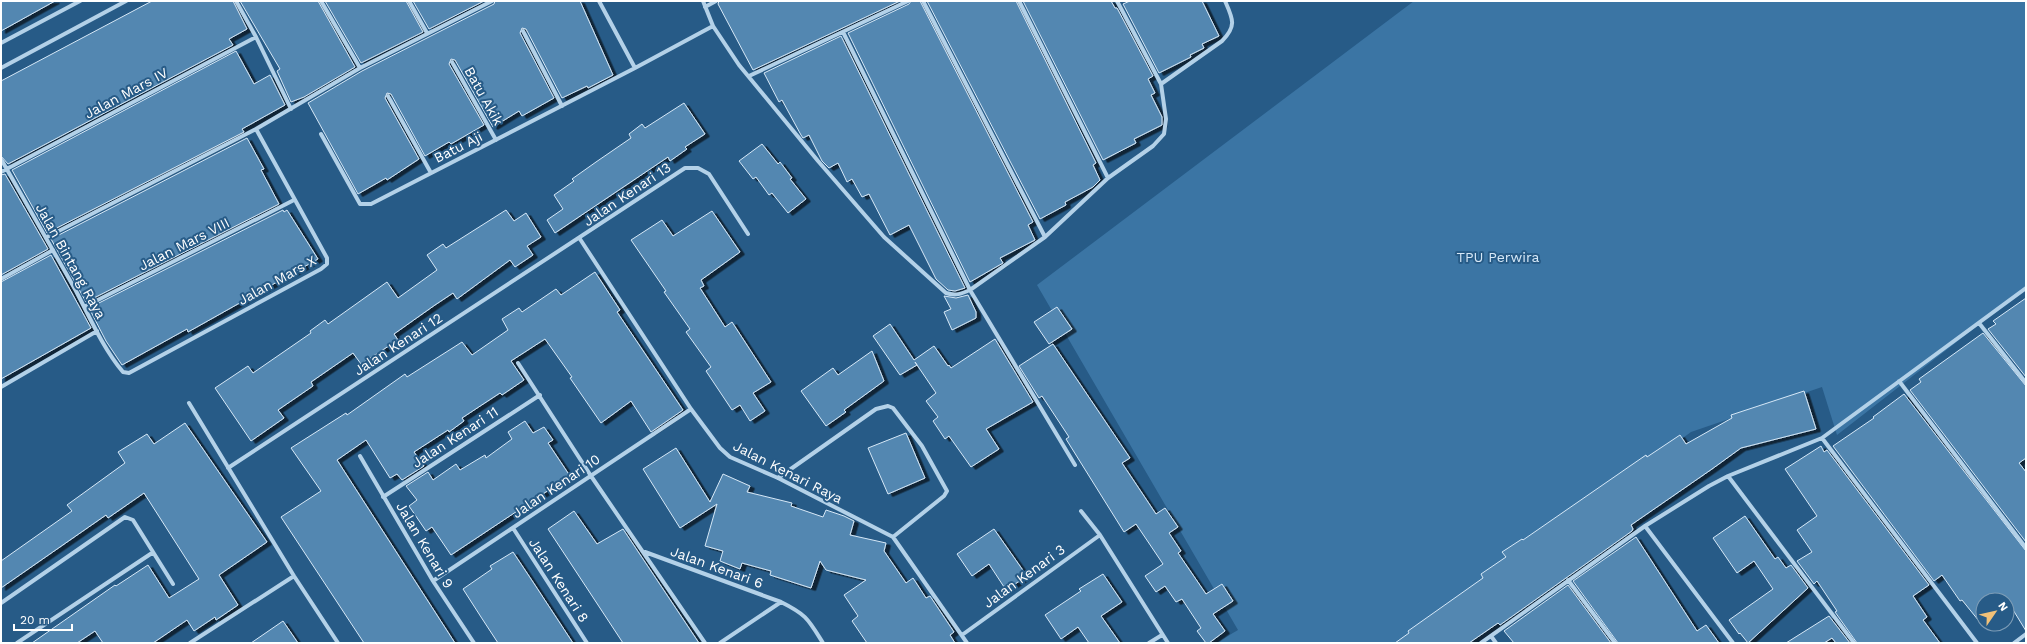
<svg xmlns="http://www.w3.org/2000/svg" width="2027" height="644" font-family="'Work Sans',sans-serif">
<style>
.green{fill:#3b75a4}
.building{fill:#5387b1;stroke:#d6e8f7;filter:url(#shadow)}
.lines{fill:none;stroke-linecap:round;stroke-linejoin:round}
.minor{stroke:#b3d1e8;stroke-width:4}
.labels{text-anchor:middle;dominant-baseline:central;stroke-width:4;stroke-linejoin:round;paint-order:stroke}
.street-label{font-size:14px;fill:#fff;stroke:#275b87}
.park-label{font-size:14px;fill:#d6e8f7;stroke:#275b87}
</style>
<defs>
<filter id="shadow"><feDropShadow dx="4.5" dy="2.5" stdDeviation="0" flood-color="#0009"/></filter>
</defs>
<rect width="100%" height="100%" fill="#275b87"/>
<path class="green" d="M 1414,1 L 2026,1 L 2026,288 L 1837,435 L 1822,387 L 1691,432 L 1402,643 L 1216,643 L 1238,630 L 1037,285 Z"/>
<path class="building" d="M 1,1 L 55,1 L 1,31 Z
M 152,1 L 233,1 L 247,29 L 229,39 L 233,45 L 8,164 L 1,156 L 1,81 Z
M 240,1 L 318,1 L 355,67 L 304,97 L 291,102 L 277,71 L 280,69 Z
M 325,1 L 406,1 L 423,32 L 361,63 Z
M 413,1 L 484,1 L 429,29 Z
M 495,1 L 580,1 L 613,75 L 588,88 L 587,86 L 562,98 L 526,29 L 522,28 L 520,33 L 554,98 L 522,116 L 519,111 L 493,127 L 455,60 L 451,59 L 449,64 L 484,125 L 451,144 L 449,142 L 425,156 L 391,94 L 387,93 L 385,98 L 419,159 L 387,180 L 386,178 L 358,194 L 308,103 L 362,71 L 494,4 Z
M 719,1 L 900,1 L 753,70 L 718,4 Z
M 911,1 L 920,1 L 1033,222 L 1028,225 L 1035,240 L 1000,258 L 1003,263 L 970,282 L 848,33 L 909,4 Z
M 927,1 L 1016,1 L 1096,163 L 1093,165 L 1100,180 L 1093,187 L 1065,202 L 1066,205 L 1040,219 Z
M 1023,1 L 1111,1 L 1115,8 L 1117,8 L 1153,76 L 1148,79 L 1155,93 L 1151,95 L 1162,117 L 1162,125 L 1134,139 L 1136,143 L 1103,160 Z
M 1130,1 L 1202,1 L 1219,36 L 1202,44 L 1204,48 L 1190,55 L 1191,57 L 1159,73 L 1123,4 Z
M 841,36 L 964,286 L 965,288 L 955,291 L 948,290 L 936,279 L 909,225 L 890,235 L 869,194 L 862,197 L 852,179 L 847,182 L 838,163 L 829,168 L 822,161 L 809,135 L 803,138 L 801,135 L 782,100 L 779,102 L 764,73 Z
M 236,51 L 254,84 L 270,75 L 285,105 L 242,129 L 244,132 L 47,233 L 12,170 Z
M 684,103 L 705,134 L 685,147 L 687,149 L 670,161 L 668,157 L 555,233 L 547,220 L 563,209 L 554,195 L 574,181 L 572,179 L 596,162 L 631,138 L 629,134 L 642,124 L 645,128 Z
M 247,138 L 264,169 L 261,170 L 279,204 L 86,302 L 51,239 Z
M 762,144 L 778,164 L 780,162 L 792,178 L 790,179 L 806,199 L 788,213 L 772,193 L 769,195 L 756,177 L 753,179 L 739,161 Z
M 5,174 L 48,249 L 1,275 L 1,175 Z
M 283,210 L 284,212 L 287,210 L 318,259 L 188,332 L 187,329 L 122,365 L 106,341 L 89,308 Z
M 506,210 L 514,221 L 526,213 L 541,237 L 527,246 L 533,255 L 515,267 L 510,260 L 457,299 L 453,293 L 435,305 L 394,334 L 398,340 L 361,364 L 353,353 L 311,382 L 313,386 L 278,410 L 284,418 L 251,441 L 215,388 L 248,366 L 253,373 L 311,333 L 310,331 L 325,320 L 328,324 L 387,282 L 398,298 L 437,270 L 427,255 L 443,244 L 446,248 Z
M 712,211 L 740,252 L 701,280 L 704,286 L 700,288 L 725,327 L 732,322 L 771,382 L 753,393 L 765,411 L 750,421 L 740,405 L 732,410 L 706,371 L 711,367 L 686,332 L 690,329 L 664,292 L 666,291 L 631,240 L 662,220 L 673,236 Z
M 51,255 L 91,328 L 1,379 L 1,282 Z
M 595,272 L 620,310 L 617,312 L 683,410 L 651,432 L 631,401 L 601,423 L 570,378 L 572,377 L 545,339 L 511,361 L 524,380 L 502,395 L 500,393 L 462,418 L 464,421 L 449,432 L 448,430 L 414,452 L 424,466 L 402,480 L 397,474 L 390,478 L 366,440 L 337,460 L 455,643 L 364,643 L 281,517 L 321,491 L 291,448 L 346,413 L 347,415 L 405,374 L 407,377 L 462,342 L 472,355 L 508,330 L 502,319 L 519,308 L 522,312 L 556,289 L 561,295 Z
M 968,295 L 976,312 L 976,318 L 952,330 L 944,312 L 951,309 L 944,296 L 956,298 Z
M 2026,298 L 2026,377 L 1988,329 L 1996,324 L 1993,321 Z
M 1057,307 L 1072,329 L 1049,344 L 1034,322 Z
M 890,324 L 914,360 L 934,346 L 948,366 L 949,365 L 951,368 L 995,339 L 1033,402 L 986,429 L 999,449 L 971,467 L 949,436 L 945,439 L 933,421 L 938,417 L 926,401 L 936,393 L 915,362 L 917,365 L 900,375 L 873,336 Z
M 1983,333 L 2026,386 L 2026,458 L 2019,463 L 2026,472 L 2026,542 L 1910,390 L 1921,382 L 1919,379 Z
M 1053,344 L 1130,458 L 1122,463 L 1156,514 L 1165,508 L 1178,527 L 1169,533 L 1181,551 L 1178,553 L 1206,594 L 1222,584 L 1233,601 L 1213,614 L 1225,631 L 1209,643 L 1206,643 L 1197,631 L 1201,628 L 1182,599 L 1176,602 L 1165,586 L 1156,592 L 1145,576 L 1163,564 L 1136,524 L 1124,532 L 1066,439 L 1069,437 L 1042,396 L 1039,398 L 1019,366 Z
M 872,351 L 884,381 L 844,410 L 846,412 L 826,426 L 801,391 L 833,368 L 838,375 Z
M 1804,391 L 1816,429 L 1741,448 L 1712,469 L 1631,525 L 1633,529 L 1632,531 L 1500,625 L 1498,623 L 1469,643 L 1395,643 L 1409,633 L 1408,631 L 1483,578 L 1481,574 L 1506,557 L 1502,552 L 1522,539 L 1523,540 L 1646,455 L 1647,457 L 1680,435 L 1686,444 L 1732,418 L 1731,415 Z
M 1904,394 L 2026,551 L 2026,631 L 2007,600 L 1983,600 L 1983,626 L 1962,600 L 1960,601 L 1942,575 L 1934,581 L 1833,446 L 1874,418 L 1873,417 Z
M 525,421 L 533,433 L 544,427 L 553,440 L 548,443 L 570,476 L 451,555 L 432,527 L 426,531 L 409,506 L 417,500 L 406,486 L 428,472 L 433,480 L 456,464 L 460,470 L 485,455 L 486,458 L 512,439 L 508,432 Z
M 185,423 L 267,542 L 219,575 L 238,605 L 216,620 L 215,617 L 194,631 L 187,620 L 153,643 L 103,643 L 95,631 L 77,643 L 32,643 L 115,585 L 116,586 L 148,565 L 169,598 L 199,579 L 144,493 L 108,518 L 106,515 L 1,588 L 1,561 L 72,511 L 67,505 L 125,463 L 118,452 L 147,434 L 154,444 Z
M 906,433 L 925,478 L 888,494 L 868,448 Z
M 1821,446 L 1824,452 L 1827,450 L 1929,585 L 1913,596 L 1927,617 L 1923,620 L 1940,643 L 1857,643 L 1835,612 L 1837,611 L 1817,581 L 1814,584 L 1797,561 L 1812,552 L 1797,530 L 1817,516 L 1785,469 Z
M 676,448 L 710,502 L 723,474 L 750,486 L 747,492 L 792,503 L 791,506 L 823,517 L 826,510 L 844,516 L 854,521 L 850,535 L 886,543 L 884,551 L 906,583 L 913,578 L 926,598 L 930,596 L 954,632 L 950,635 L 955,643 L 867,643 L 852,621 L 858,616 L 844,595 L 866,580 L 826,570 L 820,561 L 811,588 L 770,575 L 771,571 L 742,563 L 740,569 L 720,561 L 723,551 L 705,546 L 717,504 L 680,528 L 643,469 Z
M 574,511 L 597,544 L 623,529 L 699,643 L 623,643 L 548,529 Z
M 1745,516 L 1775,559 L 1778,557 L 1786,568 L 1791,565 L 1808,588 L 1748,643 L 1740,633 L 1739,634 L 1729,620 L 1773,589 L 1754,561 L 1737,573 L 1713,538 Z
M 994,529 L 1027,576 L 1006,590 L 989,564 L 972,576 L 957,554 Z
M 1636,537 L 1697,631 L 1706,625 L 1719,643 L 1618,643 L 1573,581 Z
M 513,552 L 533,582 L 573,643 L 498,643 L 481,617 L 463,589 L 492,569 L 490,566 Z
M 1103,574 L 1122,602 L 1101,616 L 1120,643 L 1089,643 L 1078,627 L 1061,639 L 1045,615 L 1081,591 L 1079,589 Z
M 1568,585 L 1611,643 L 1514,643 L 1504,631 Z
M 1829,616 L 1850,643 L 1836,643 L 1832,638 L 1824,643 L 1786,643 Z
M 283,621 L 298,643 L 251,643 Z"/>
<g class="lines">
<path class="minor" d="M 236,1 L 256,37 L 291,109
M 321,1 L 360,68
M 409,1 L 427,33
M 599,1 L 635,68 L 713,26
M 703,1 L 713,26 L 739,65 L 818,161 L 884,237 L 946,293 C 956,296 961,294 970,290 L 1045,237 L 1108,178 L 1153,146 L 1164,134 L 1166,119 L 1161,84 L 1222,41 C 1237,26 1233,19 1225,1
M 923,1 L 1045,237
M 1019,1 L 1108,178
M 1117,1 L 1161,84
M 705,7 L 716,1
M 523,31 L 562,106
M 843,32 L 970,290 L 1075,465
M 1,43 L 80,1
M 452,62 L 496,140
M 1,68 L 126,1
M 749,76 L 908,1
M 388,96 L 431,173
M 321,134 L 360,204 L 371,204 L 635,68
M 1,159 C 26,203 51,247 76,291 C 90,318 103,348 123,372 L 129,373 L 321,269 L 327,264 L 327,258 L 256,129
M 1,172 L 256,37
M 47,237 L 256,129 L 360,68 L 492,1
M 580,239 L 691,409 L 720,448 L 730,457 L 778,478 L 893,537 L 967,643
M 1,279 L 53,250
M 84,307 L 294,200
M 1979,323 L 2026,383
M 518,363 L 591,476 L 705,643
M 1899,381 L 2026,548
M 1,387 L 97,331
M 189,403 L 294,576 L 338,643
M 1822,438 L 1977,643
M 360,456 L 433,581 L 474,643
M 228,468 L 685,168 L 698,168 L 709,174 L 748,234
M 1728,476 L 1854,643
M 778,478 L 876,409 L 888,406 L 893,408 L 922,446 L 947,491 L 944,496 L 893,537
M 383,497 L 540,395
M 1081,511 L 1100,535 L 1168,643
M 1645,526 L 1733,643
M 513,528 L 587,643
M 645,552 L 781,602 C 807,615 808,619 823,643
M 1568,580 L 1615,643
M 433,581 L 691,409
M 1,603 L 125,517 L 133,520 L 173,584
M 962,635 L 1100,535
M 1491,636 L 1496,643
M 17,643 L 152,553
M 190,643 L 294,576
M 720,643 L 781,602
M 1149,643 L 1162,635
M 1481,643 L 1645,526 L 1709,486 L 1728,476 L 1822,438 L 2026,288
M 2014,643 L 2026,634"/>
</g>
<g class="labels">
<g class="street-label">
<text transform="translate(126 93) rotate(-28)">Jalan Mars IV</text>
<text transform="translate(484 96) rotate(61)">Batu Akik</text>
<text transform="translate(458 147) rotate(-27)">Batu Aji</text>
<text transform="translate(627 194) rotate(-34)">Jalan Kenari 13</text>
<text transform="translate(184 244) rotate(-27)">Jalan Mars VIII</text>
<text transform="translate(71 261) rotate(61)">Jalan Bintang Raya</text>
<text transform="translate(277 280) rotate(-29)">Jalan Mars X</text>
<text transform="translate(398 344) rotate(-33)">Jalan Kenari 12</text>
<text transform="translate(455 437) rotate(-33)">Jalan Kenari 11</text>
<text transform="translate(788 472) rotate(27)">Jalan Kenari Raya</text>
<text transform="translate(556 486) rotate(-34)">Jalan Kenari 10</text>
<text transform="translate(425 545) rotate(59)">Jalan Kenari 9</text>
<text transform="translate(717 567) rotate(20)">Jalan Kenari 6</text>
<text transform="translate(1024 576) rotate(-36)">Jalan Kenari 3</text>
<text transform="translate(559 580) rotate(57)">Jalan Kenari 8</text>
</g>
<g class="park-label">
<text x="1498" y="257">TPU Perwira</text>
</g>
</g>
<rect width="2027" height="644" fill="none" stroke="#ffffff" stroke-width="4"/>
<g transform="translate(1995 612) rotate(56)"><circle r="19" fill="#275b87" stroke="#7d9db7"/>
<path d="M0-3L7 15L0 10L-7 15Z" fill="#f1c178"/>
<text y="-6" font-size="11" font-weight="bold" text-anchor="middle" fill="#ffffff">N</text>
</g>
<path d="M14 624v6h58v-6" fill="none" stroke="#ffffff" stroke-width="2"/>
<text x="20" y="624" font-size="12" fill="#ffffff" stroke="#275b87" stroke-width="3" paint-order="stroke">20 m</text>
</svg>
